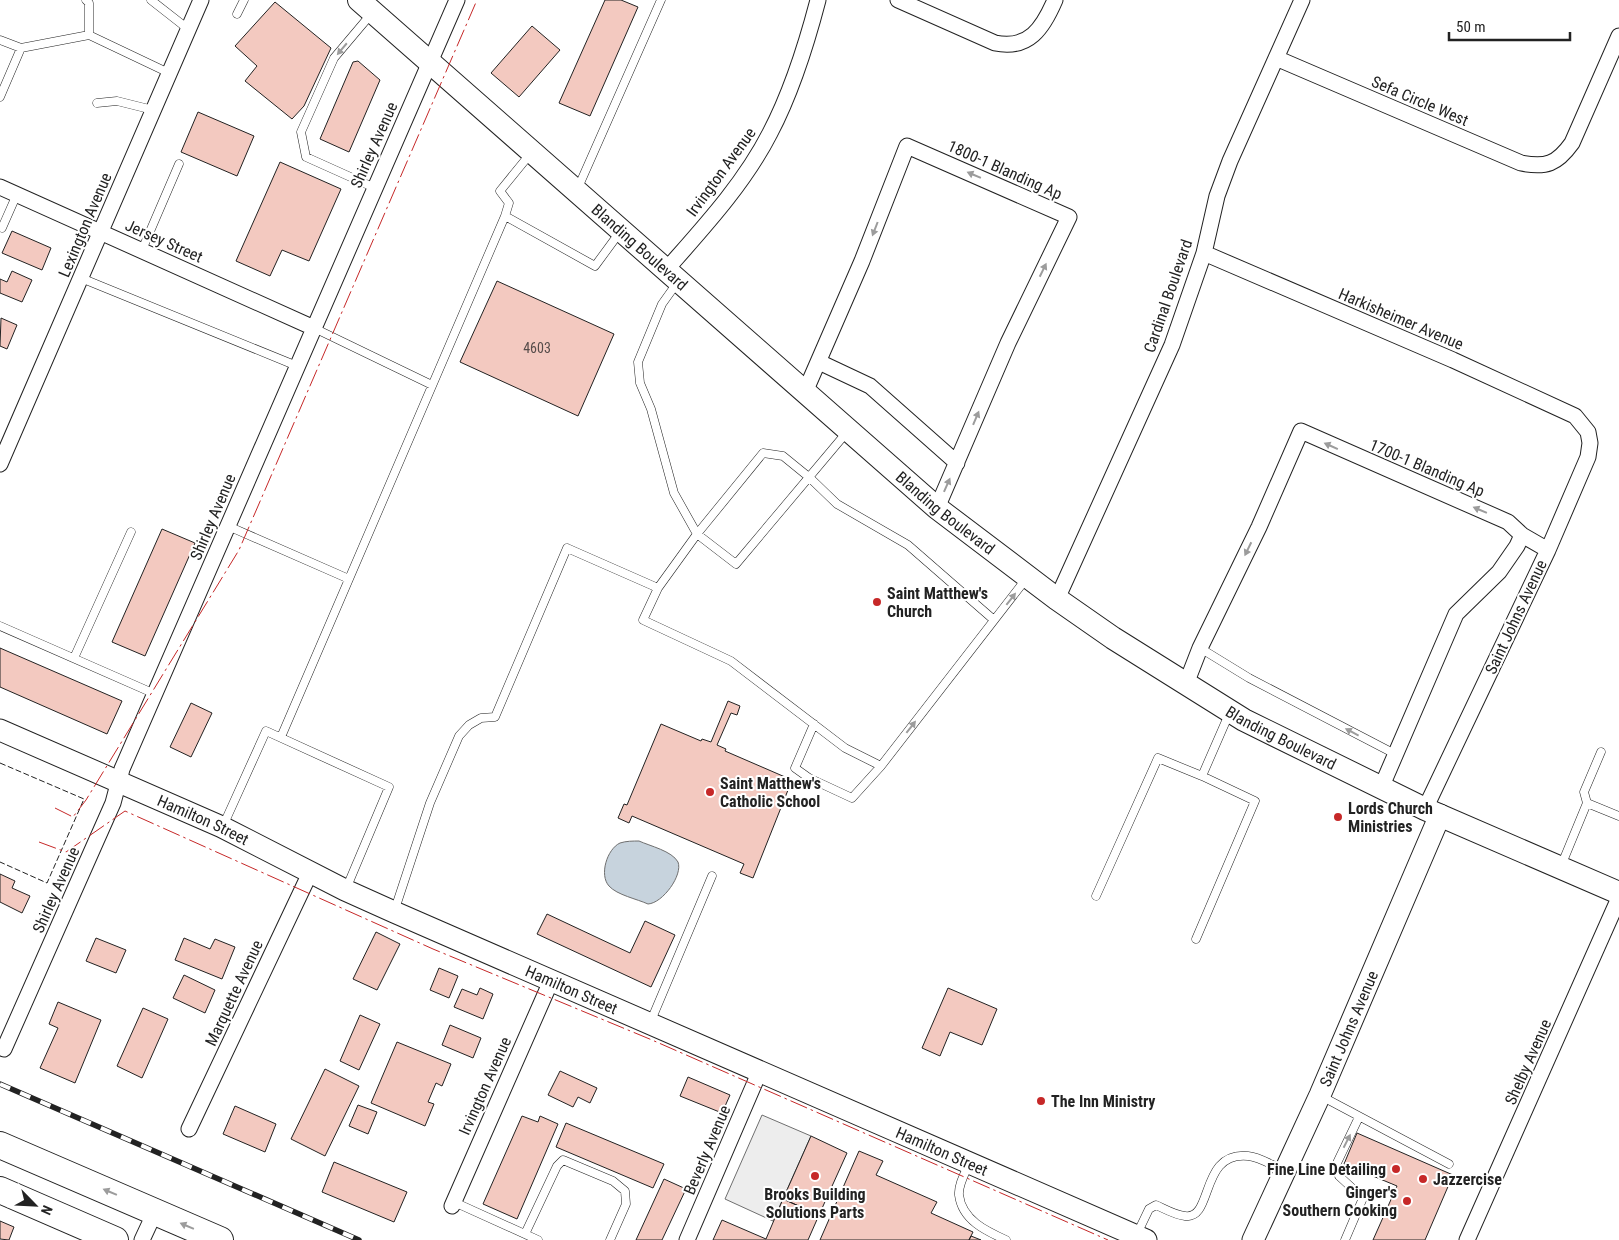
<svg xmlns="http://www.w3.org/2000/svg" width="1619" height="1240" font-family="'Roboto Condensed',sans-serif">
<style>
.parking{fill:#ededed;stroke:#6f6f6f}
.water{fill:#c7d3dd;stroke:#6f6f6f}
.building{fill:#f3c9c0;stroke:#222}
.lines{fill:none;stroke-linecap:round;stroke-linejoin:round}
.lane-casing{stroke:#222;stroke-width:9}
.street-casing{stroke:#222;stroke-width:17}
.secondary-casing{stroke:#222;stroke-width:23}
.primary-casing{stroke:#222;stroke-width:24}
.highway-casing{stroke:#222;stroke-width:28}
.lane{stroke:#fff;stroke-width:8}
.street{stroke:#fff;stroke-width:15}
.secondary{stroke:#fff;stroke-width:21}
.primary{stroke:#fff;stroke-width:22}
.highway{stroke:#fff;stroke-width:26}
.rail-casing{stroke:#222;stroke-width:5.5}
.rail{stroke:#fff;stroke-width:4;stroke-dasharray:11;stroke-linecap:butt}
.fence{stroke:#222;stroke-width:1;stroke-dasharray:6 2.5;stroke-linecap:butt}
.power{stroke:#c62828;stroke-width:1;stroke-dasharray:18 4 2.5 4;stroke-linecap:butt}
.oneway{fill:#9c9c9c}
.poi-dot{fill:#c62828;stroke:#fff;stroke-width:2}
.labels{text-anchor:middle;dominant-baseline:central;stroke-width:4;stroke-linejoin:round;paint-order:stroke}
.number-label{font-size:14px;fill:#564c4a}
.street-label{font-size:16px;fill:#222;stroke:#fff}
.poi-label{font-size:16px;font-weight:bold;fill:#222;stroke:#fff;text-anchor:start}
</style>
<rect width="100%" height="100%" fill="#fff"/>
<path class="parking" d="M 762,1115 L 811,1136 L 773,1221 L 725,1199 Z"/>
<path class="water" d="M 639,841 C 650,846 672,851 678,862 C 683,875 663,903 648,904 C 637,899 617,895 609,886 C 599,875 607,849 620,843 C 626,841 633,841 639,841 Z"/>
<path class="building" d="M 605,0 L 621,0 L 638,7 L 590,116 L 559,103 Z
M 275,2 L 331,48 L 304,106 L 292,119 L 245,81 L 257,66 L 235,46 Z
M 532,26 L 560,50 L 519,97 L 491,73 Z
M 358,61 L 380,80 L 349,152 L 320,139 L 353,62 Z
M 198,112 L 254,136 L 237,176 L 181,152 Z
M 280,162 L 341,189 L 309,261 L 282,250 L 270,276 L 236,261 Z
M 12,231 L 51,248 L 42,270 L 2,253 Z
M 12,271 L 32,280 L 22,302 L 0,293 L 0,279 L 7,282 Z
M 497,281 L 614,334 L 578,416 L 460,362 Z
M 1,318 L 17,325 L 7,349 L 0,346 Z
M 162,529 L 195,543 L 145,656 L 112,642 Z
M 0,648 L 122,701 L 107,734 L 0,687 Z
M 728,701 L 740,706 L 737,715 L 731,713 L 717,745 L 726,749 L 725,751 L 792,780 L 753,878 L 740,873 L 744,864 L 632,816 L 629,823 L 618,818 L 624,804 L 627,805 L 661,724 L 701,741 L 702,739 L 711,742 Z
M 191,703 L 212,713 L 191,757 L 170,747 Z
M 0,874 L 15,881 L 12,888 L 30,896 L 22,913 L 0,902 Z
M 547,914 L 630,953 L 645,921 L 675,935 L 651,987 L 537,934 Z
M 376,932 L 400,944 L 377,990 L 353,979 Z
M 96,938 L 126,950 L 116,973 L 86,961 Z
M 184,938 L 210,949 L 215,939 L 235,947 L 222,979 L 175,960 Z
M 439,968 L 458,976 L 449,998 L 430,990 Z
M 184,975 L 215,990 L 205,1013 L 173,998 Z
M 480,988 L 493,994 L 483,1019 L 454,1007 L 462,989 L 477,995 Z
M 948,988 L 997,1009 L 982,1045 L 950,1032 L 940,1056 L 922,1048 Z
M 58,1002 L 101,1020 L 75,1083 L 40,1068 L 58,1028 L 49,1024 Z
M 143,1008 L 168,1019 L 142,1078 L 117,1066 Z
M 360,1015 L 380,1024 L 359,1070 L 340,1061 Z
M 450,1025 L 481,1038 L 473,1058 L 442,1045 Z
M 397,1042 L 451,1064 L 442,1086 L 436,1083 L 428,1102 L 434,1104 L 425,1126 L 371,1103 Z
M 325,1069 L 359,1086 L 325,1156 L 291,1139 Z
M 560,1071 L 597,1088 L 590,1103 L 578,1097 L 573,1107 L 548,1095 Z
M 688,1077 L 730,1095 L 722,1113 L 680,1096 Z
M 358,1105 L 377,1112 L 368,1134 L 349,1126 Z
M 235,1106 L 276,1124 L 265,1152 L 223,1134 Z
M 522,1116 L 538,1122 L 540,1116 L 558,1124 L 517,1219 L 483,1204 Z
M 566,1123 L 664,1164 L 653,1188 L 556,1147 Z
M 1357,1133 L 1453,1175 L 1425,1240 L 1373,1240 L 1397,1186 L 1344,1164 Z
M 811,1136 L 847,1153 L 819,1215 L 783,1199 Z
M 859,1151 L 883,1161 L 876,1175 L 937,1202 L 931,1213 L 973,1232 L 969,1240 L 820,1240 Z
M 334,1162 L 407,1192 L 394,1222 L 322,1192 Z
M 664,1179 L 686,1189 L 662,1240 L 636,1240 Z
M 783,1199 L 819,1215 L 808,1240 L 713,1240 L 722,1220 L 766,1239 Z
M 0,1221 L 14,1227 L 9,1240 L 0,1239 Z
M 971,1236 L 981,1240 L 969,1240 Z"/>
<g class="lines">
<g class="lane-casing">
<path id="lane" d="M 86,0 L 89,3 L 89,35
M 151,0 L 188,29
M 372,13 L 334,58 L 301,132 L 306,157 L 375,188
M 237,14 L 244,0
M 0,40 L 21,48 L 89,35 L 169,73
M 0,97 L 21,48
M 97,103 L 117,101 L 153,110
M 531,153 L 500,191 L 509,203 L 505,216 L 595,266 L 620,232
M 577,190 L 661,0
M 2,228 L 17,194
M 142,250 L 179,164
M 81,278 L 297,366
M 677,283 L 662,304 L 638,362 L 640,383 L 651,409 L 674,493 L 697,534 L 763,453 L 783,456 L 810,478 L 837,504 L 908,545 L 994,620
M 314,328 L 432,385
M 228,526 L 349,579 L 281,737
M 349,579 L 505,216
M 658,588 L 697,534 L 736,564 L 847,432
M 0,626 L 155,694
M 1200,648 L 1249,678 L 1395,754
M 74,658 L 131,532
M 814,724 L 795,768 L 809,778 L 852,798 L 881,766 L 1026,579
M 1587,803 L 1584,792 L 1601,752
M 223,826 L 266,731 L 389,787 L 346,889
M 1561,866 L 1587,803 L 1619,816
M 1096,896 L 1158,758 L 1202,776
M 394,912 L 430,803 L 459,736 L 469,725 L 481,718 L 495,717 L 567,548 L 658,588 L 643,620 L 731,661 L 845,748 L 881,766
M 1196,939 L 1255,801 L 1202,776 L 1229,714
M 650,1023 L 712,876
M 1321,1096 L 1449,1164
M 969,1164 C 965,1173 958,1185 959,1195 C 962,1220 986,1231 1006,1240
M 454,1202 L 538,1240
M 525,1234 L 557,1166 L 563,1160 L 613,1181 L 625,1191 L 626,1204 L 610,1240
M 1137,1234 L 1149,1209 L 1156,1205 C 1165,1209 1175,1215 1185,1216 C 1214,1220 1199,1151 1248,1156 C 1260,1157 1273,1166 1284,1170
M 1345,1240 L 1363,1198 L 1339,1176 L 1336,1165 L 1359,1117"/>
</g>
<g class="street-casing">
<path id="street" d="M 898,0 L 995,43 C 1029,50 1043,28 1055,0
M 1276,58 L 1521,163 C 1546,168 1557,164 1572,143 L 1619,36
M 0,187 L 314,328
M 1204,253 L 1453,360 L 1575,416 L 1588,432 L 1590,443 L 1588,457 L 1548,550 L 1425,809
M 666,270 C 703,228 744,184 770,133 C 792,91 806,46 818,0
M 819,362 L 870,386 L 957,463
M 805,392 L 862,261 L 907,146 L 1069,217 L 1008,343 L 937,508
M 0,464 L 201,0
M 1057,599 L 1172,345 L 1204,253 L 1217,196 L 1230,161 L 1302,0
M 1186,684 L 1200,648 L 1259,527 L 1301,431 L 1508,522 L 1522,535 L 1548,550
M 1381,788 L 1456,614 L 1499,572 L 1517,546 L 1522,535
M 4,1049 L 113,803 L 122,769 L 457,0
M 189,1129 L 310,873
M 452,1206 L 551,981
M 142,1240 L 155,1212
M 687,1240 L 759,1073
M 1467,1240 L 1619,898"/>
</g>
<g class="secondary-casing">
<g id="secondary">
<path id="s1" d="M 0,730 L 222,827 L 345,890 L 394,912 L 1146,1240"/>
<path id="s2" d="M 1253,1240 L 1320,1095 L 1440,815"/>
</g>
</g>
<g class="primary-casing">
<g id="primary">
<path id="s3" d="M 359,0 L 937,508 L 1057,599 L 1113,638 L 1244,720 L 1425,809 L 1619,893"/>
</g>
</g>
<g class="highway-casing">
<path id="highway" d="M 0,1145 L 220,1240
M 0,1190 L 115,1240"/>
</g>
<use href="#lane" class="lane"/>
<use href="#street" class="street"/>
<use href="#secondary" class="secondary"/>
<use href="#primary" class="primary"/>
<use href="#highway" class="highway"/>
<g class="rail-casing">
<path id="rail" d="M 0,1084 L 359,1240"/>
</g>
<use href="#rail" class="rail"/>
<path class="fence" d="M 0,763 L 84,799 L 47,883 L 0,862"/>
<path class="power" d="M 55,808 L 73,817 L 86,800 L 239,550 L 477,0
M 39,842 L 66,852 L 125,811 L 433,949 L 652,1040 L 1108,1240"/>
</g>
<defs><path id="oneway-solid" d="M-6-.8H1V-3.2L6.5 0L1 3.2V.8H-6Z" transform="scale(1.25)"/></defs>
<g class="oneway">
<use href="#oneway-solid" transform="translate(342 49) rotate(130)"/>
<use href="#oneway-solid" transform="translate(974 175) rotate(-157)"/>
<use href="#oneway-solid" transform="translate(875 229) rotate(111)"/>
<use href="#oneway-solid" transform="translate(1043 270) rotate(-64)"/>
<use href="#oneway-solid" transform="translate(976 418) rotate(-67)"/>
<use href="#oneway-solid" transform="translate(1331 446) rotate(-156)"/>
<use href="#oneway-solid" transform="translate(947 485) rotate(-66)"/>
<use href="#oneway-solid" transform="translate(1480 510) rotate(-157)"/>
<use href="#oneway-solid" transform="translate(1248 549) rotate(116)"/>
<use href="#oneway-solid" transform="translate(1011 599) rotate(-52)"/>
<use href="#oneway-solid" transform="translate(911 727) rotate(-52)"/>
<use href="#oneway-solid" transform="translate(1352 732) rotate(-152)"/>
<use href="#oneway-solid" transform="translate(1347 1141) rotate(-63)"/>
<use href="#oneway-solid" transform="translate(110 1192) rotate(-157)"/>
<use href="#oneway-solid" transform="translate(187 1226) rotate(-157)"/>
</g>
<g class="poi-dot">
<circle cx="877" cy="602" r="5"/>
<circle cx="710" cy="792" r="5"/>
<circle cx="1338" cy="817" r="5"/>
<circle cx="1041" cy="1101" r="5"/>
<circle cx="1396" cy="1169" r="5"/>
<circle cx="815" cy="1176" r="5"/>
<circle cx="1423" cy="1179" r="5"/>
<circle cx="1407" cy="1201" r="5"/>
</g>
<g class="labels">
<g class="number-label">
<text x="537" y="348">4603</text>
</g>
<g class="street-label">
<text transform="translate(1420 101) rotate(23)">Sefa Circle West</text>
<text transform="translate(374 145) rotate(-66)">Shirley Avenue</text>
<text transform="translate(1005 170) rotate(24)">1800-1 Blanding Ap</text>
<text transform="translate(721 172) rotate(-54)">Irvington Avenue</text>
<text transform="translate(85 225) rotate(-67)">Lexington Avenue</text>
<text transform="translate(164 241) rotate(24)">Jersey Street</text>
<text stroke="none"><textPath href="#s3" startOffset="374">Blanding Boulevard</textPath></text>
<text transform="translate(1168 296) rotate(-71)">Cardinal Boulevard</text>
<text transform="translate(1401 319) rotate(23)">Harkisheimer Avenue</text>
<text transform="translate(1427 468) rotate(23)">1700-1 Blanding Ap</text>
<text stroke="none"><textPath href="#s3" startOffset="779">Blanding Boulevard</textPath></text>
<text transform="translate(213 517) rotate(-67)">Shirley Avenue</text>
<text transform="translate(1516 617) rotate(-65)">Saint Johns Avenue</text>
<text stroke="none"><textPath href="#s3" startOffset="1184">Blanding Boulevard</textPath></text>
<text stroke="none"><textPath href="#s1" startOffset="222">Hamilton Street</textPath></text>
<text transform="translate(56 890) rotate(-66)">Shirley Avenue</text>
<text stroke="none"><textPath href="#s1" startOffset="628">Hamilton Street</textPath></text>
<text transform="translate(234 993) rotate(-65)">Marquette Avenue</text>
<text stroke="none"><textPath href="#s2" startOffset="232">Saint Johns Avenue</textPath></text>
<text transform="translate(1528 1062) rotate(-66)">Shelby Avenue</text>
<text transform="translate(485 1086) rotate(-66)">Irvington Avenue</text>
<text transform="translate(707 1150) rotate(-67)">Beverly Avenue</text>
<text stroke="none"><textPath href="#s1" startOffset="1032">Hamilton Street</textPath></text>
</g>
<g class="poi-label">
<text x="887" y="593">Saint Matthew's<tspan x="887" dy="18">Church</tspan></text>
<text x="720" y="783">Saint Matthew's<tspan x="720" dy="18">Catholic School</tspan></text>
<text x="1348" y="808">Lords Church<tspan x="1348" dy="18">Ministries</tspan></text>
<text x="1051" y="1101">The Inn Ministry</text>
<text x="1386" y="1169" text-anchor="end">Fine Line Detailing</text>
<text x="1433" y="1179">Jazzercise</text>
<text x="1397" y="1192" text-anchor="end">Ginger's<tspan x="1397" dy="18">Southern Cooking</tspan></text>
<text x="815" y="1194" text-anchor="middle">Brooks Building<tspan x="815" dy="18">Solutions Parts</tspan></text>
</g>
</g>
<g transform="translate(35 1205) rotate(114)" stroke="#ffffff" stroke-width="4" paint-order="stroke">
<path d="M0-4L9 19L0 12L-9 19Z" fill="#222222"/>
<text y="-8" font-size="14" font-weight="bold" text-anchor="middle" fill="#222222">N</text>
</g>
<path d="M1449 32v8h121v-8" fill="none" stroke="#222222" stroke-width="2.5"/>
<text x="1456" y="32" font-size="15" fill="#222222" stroke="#ffffff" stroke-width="4" paint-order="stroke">50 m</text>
</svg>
